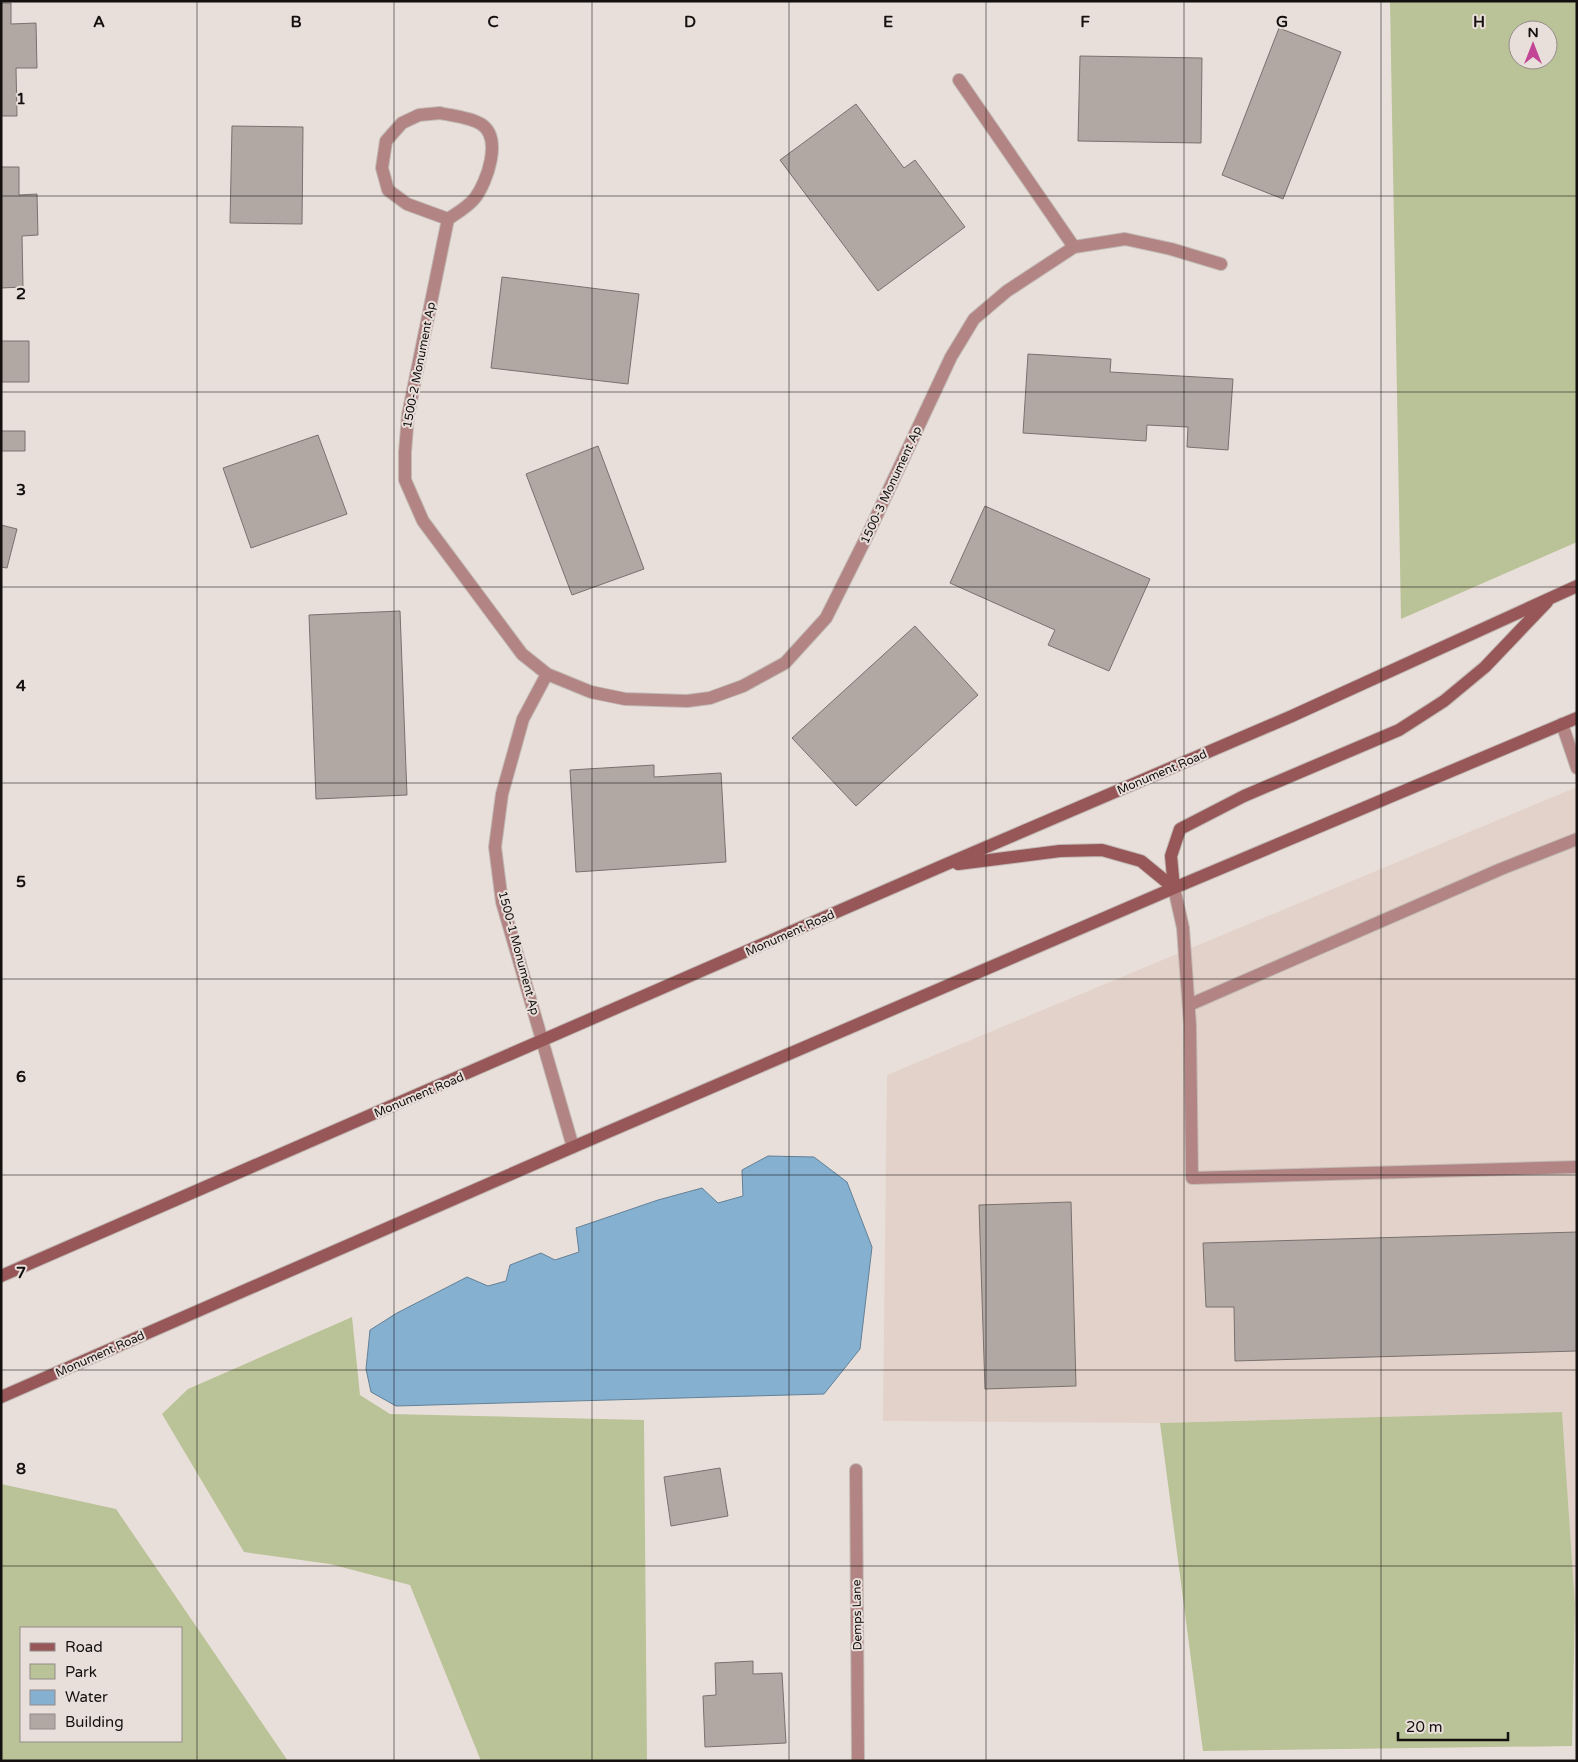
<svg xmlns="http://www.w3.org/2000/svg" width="1578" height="1762" font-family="'Varela Round',sans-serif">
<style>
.built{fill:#e3d2c9}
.green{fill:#bac297;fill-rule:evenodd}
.water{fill:#85b0d0;stroke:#638096}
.building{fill:#b1a7a3;stroke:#7a716e}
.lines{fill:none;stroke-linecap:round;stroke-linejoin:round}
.service-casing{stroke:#c2bab5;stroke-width:14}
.minor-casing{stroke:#c2bab5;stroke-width:14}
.secondary-casing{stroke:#c2bab5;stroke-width:14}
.service{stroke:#b28484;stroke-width:12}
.minor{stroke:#b28484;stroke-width:12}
.secondary{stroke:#975758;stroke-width:12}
.grid{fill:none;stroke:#13100f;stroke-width:1;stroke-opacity:0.55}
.labels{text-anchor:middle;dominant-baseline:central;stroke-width:4;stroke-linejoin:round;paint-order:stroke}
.street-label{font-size:12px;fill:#13100f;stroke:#e9dfda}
.grid-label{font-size:16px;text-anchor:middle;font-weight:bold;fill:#13100f;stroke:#e9dfda;stroke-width:4;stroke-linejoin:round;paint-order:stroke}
</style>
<rect width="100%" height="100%" fill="#e9dfda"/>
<path class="built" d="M 1577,787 L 1577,1605 L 1575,1605 L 1562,1412 L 1160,1423 L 883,1421 L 887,1075 Z"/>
<path class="green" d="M 1390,1 L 1577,1 L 1577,542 L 1401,619 ZM 1518,30 L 1548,30 L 1548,60 L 1518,60 Z
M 352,1317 L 360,1395 L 390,1414 L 644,1420 L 647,1761 L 481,1761 L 410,1585 L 330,1564 L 244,1552 L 162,1414 L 188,1389 Z
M 1562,1412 L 1575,1605 L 1572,1746 L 1203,1751 L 1160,1423 Z
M 1,1484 L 116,1509 L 288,1761 L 1,1761 ZM 21,1628 L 181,1628 L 181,1741 L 21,1741 Z"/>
<path class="water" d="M 768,1156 L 814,1157 L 847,1182 L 872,1247 L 860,1349 L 824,1394 L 396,1406 L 371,1392 L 366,1369 L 370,1330 L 397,1313 L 467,1277 L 488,1286 L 506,1281 L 510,1265 L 541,1253 L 555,1260 L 579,1252 L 576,1228 L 658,1200 L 702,1188 L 718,1203 L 743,1196 L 742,1170 Z"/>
<path class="building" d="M 1,3 L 11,3 L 11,24 L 36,23 L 37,68 L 16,68 L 17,116 L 1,116 Z
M 1279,28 L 1341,52 L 1283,199 L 1222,175 Z
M 1080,56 L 1202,58 L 1201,143 L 1078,141 Z
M 856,104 L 904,168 L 915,160 L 965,227 L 878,291 L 780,160 Z
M 232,126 L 303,127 L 302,224 L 230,223 Z
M 1,167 L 19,167 L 19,195 L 37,194 L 38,235 L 22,236 L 23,287 L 1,288 Z
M 502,277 L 639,294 L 628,384 L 491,368 Z
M 1,341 L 29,341 L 29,382 L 1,382 Z
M 1028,354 L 1111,359 L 1110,372 L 1233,379 L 1228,450 L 1187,447 L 1188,427 L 1147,425 L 1146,441 L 1023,433 Z
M 1,431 L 25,431 L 25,451 L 1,451 Z
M 318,435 L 347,514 L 251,548 L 223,468 Z
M 598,446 L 644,569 L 572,595 L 526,474 Z
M 985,506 L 1150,579 L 1109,671 L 1048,645 L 1055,630 L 950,583 Z
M 1,525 L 17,529 L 7,568 L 1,567 Z
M 400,611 L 407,795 L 316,799 L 309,615 Z
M 915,626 L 978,695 L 856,806 L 792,738 Z
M 654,765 L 654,777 L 721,773 L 726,862 L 576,872 L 570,770 Z
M 1071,1202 L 1076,1386 L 985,1389 L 979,1205 Z
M 1577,1232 L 1577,1351 L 1235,1361 L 1234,1307 L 1206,1307 L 1203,1243 Z
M 720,1468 L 728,1516 L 671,1526 L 664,1477 Z
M 753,1661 L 753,1674 L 782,1673 L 786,1743 L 705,1747 L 703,1696 L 716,1695 L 715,1663 Z"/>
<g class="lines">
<g class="service-casing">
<path id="service" d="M 959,80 L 1074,247
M 440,113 C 453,116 469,117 481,124 C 503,138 487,182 475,198 C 468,207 457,213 448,219 L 407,204 L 388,190 L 382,168 L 386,141 L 402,123 L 419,115 Z
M 1562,724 L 1577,768
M 1174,888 L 1183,928 L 1190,1025 L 1192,1178 L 1577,1167
M 1189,1005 L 1501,869 L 1577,839"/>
</g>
<g class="minor-casing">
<path id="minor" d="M 448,219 L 408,415 L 405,452 L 405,480 L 423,521 L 522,654 L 547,674 L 591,692 L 625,699 L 687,701 L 710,698 L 743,686 L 785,663 L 826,618 L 868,534 L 951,357 L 974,319 L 1007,291 L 1074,247 L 1125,239 L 1171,249 L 1221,264
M 547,674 L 523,719 L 502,794 L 495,847 L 502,902 L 573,1147
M 856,1470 L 858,1761"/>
</g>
<g class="secondary-casing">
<path id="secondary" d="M 958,864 L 1060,851 L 1102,850 L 1141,861 L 1174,888
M 1174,888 L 1171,856 L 1180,829 L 1244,796 L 1399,730 L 1444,701 L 1485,667 L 1547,602
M 1,1276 L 942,866 L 1292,716 L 1577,586
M 1,1397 L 573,1147 L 1174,888 L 1577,718"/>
</g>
<use href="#service" class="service"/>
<use href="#minor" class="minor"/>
<use href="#secondary" class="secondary"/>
</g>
<path class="grid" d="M 197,1 L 197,1761M 394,1 L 394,1761M 592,1 L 592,1761M 789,1 L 789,1761M 986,1 L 986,1761M 1184,1 L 1184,1761M 1381,1 L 1381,1761M 1,196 L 1577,196M 1,392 L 1577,392M 1,587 L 1577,587M 1,783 L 1577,783M 1,979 L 1577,979M 1,1175 L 1577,1175M 1,1370 L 1577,1370M 1,1566 L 1577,1566"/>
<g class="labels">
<g class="street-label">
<text transform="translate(419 365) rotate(-79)">1500-2 Monument Ap</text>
<text transform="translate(891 485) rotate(-65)">1500-3 Monument Ap</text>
<text transform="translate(1162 772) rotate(-23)">Monument Road</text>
<text transform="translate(790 933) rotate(-24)">Monument Road</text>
<text transform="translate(519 953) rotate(75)">1500-1 Monument Ap</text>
<text transform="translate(419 1095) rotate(-23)">Monument Road</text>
<text transform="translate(100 1354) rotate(-24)">Monument Road</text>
<text transform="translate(857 1615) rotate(-91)">Demps Lane</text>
</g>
</g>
<g class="grid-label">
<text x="99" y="27">A</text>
<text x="296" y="27">B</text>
<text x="493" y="27">C</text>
<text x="690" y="27">D</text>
<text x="888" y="27">E</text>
<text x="1085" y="27">F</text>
<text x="1282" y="27">G</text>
<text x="1479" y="27">H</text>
<text x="21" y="104">1</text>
<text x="21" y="299">2</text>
<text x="21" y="495">3</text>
<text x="21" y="691">4</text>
<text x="21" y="887">5</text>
<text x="21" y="1082">6</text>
<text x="21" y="1278">7</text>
<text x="21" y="1474">8</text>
</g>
<rect width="1578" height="1762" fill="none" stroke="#13100f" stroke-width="5"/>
<rect x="20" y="1627" width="162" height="115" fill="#e9dfda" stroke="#938c89"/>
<rect x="30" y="1643" width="25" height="8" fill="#975758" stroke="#938c89"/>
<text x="65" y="1652" font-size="15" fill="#13100f">Road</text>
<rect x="30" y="1664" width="25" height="15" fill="#bac297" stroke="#938c89"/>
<text x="65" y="1677" font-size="15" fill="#13100f">Park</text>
<rect x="30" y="1690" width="25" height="15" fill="#85b0d0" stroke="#938c89"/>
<text x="65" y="1702" font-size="15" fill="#13100f">Water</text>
<rect x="30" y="1714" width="25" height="15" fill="#b1a7a3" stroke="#938c89"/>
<text x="65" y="1727" font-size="15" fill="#13100f">Building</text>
<g transform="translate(1533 45)"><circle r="24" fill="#e9dfda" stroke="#938c89"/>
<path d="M0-4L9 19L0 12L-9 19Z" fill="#c24596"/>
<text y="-8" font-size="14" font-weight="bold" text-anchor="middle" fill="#13100f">N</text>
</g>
<path d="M1398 1732v8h110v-8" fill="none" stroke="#13100f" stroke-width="2.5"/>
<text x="1406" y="1732" font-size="15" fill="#13100f" stroke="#e9dfda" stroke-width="4" paint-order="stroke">20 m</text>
</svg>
